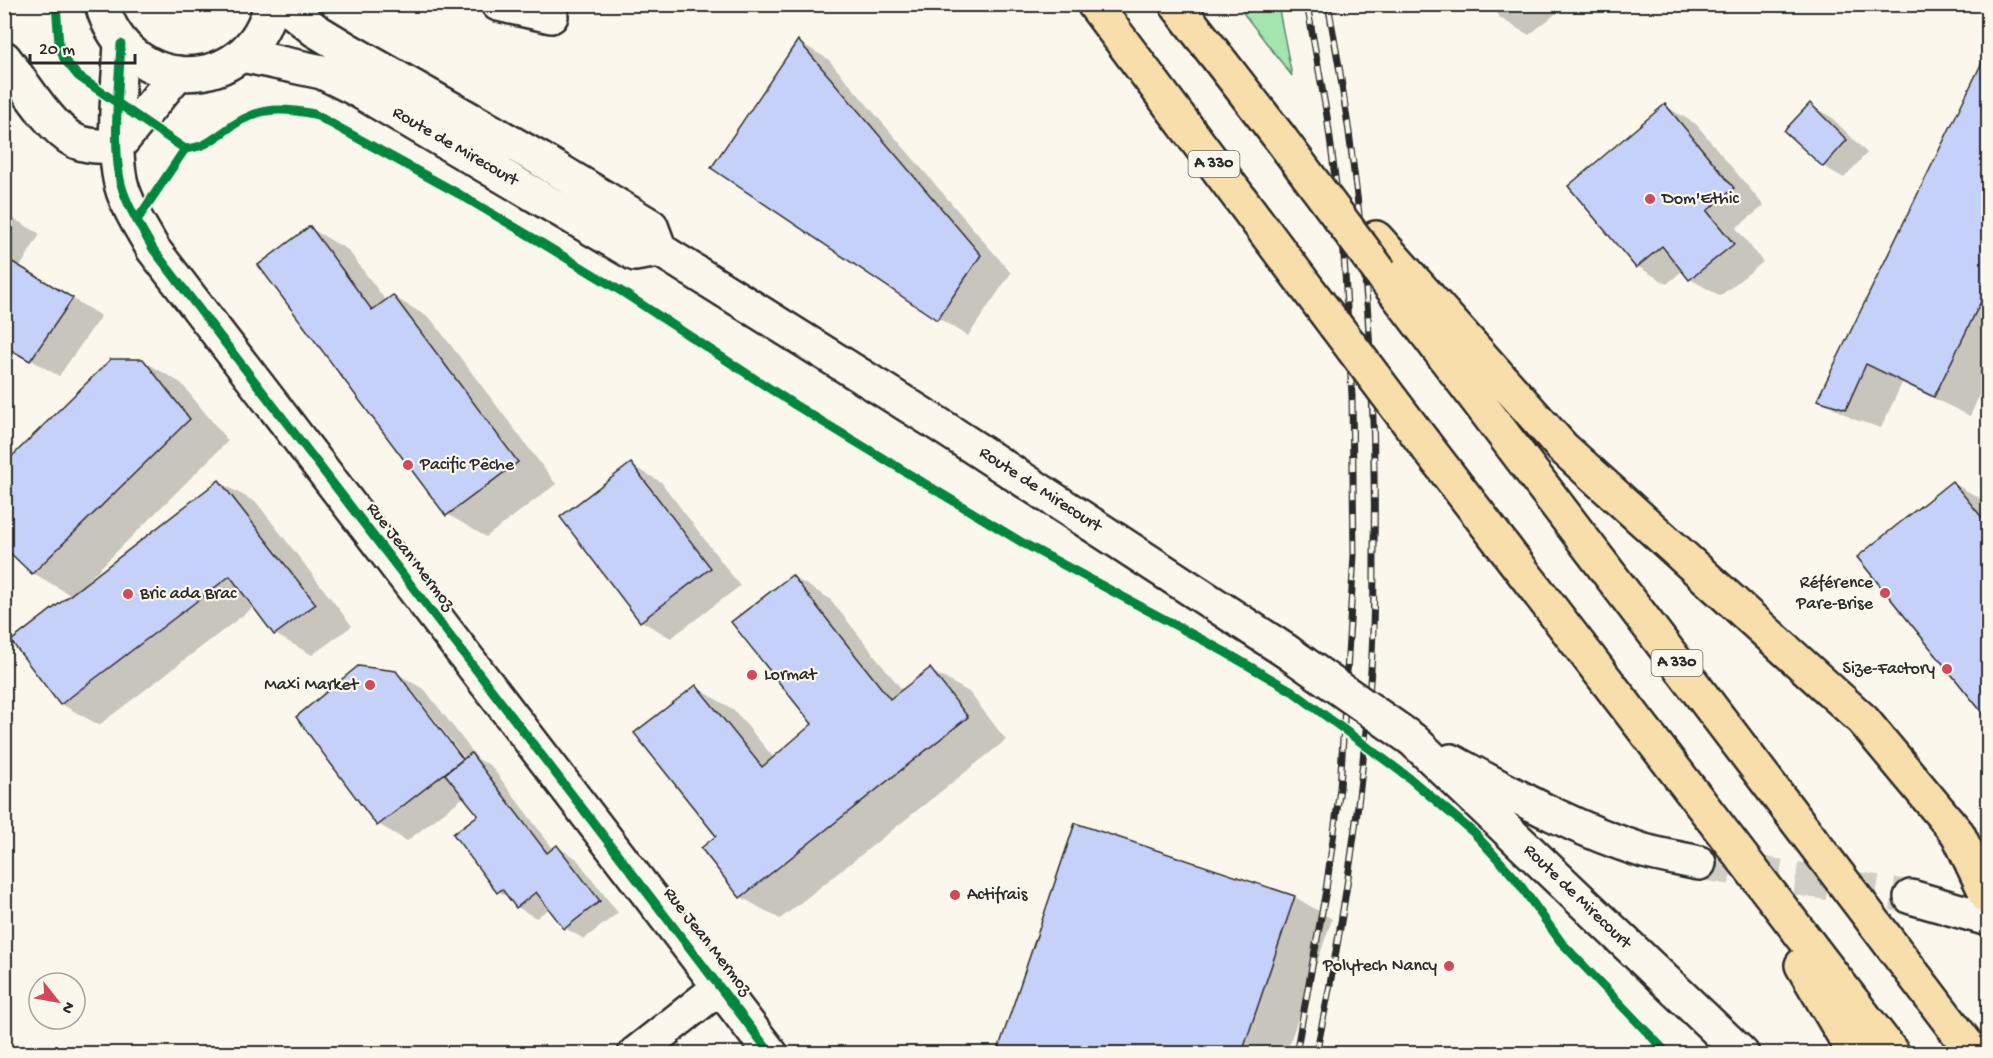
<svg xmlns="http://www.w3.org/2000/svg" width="1993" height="1058" font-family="'Gochi Hand',sans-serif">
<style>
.green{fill:#a2e5af;stroke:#66886d;stroke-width:1.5}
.shadow{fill:#0003;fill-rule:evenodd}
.building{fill:#c5d1f8;stroke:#2b2b2b;stroke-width:1.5}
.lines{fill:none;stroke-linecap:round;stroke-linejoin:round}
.secondary-tunnel{stroke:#d1cec5;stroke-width:33;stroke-dasharray:33 16;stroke-linecap:butt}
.minor-casing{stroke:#2b2b2b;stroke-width:38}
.secondary-casing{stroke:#2b2b2b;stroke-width:38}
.motorway-casing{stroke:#2b2b2b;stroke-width:38}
.minor{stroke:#fbf7ec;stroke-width:33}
.secondary{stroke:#fbf7ec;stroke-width:33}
.motorway{stroke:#f8deab;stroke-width:33}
.rail-casing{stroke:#2b2b2b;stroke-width:7}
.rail{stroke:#fbf7ec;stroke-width:4.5;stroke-dasharray:14;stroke-linecap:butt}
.secondary-bridge-casing{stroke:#2b2b2b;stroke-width:38;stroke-linecap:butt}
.motorway-bridge-casing{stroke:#2b2b2b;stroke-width:38;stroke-linecap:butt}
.secondary-bridge{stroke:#fbf7ec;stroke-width:33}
.motorway-bridge{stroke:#f8deab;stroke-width:33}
.cycleway-casing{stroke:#fbf7ec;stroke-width:13}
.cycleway{stroke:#00873e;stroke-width:9}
.poi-dot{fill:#d1495b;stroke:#fbf7ec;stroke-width:2}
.labels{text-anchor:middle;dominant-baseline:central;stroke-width:4.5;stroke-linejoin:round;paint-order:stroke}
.shield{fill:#fbf7ec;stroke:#696865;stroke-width:1.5}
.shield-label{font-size:16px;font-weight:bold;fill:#2b2b2b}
.street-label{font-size:18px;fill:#2b2b2b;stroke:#fbf7ec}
.poi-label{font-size:18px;fill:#2b2b2b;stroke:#fbf7ec;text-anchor:start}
</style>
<rect width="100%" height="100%" fill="#fbf7ec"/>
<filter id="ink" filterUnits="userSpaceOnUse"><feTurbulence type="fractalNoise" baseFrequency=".0167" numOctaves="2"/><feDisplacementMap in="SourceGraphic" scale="12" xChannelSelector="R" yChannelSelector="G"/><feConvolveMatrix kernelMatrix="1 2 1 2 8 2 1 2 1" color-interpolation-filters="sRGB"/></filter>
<g filter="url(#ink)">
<path class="green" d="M 1237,5 L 1278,5 L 1292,76 Z"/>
<path class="shadow" d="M 1492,4 L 1568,4 L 1529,35 L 1500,18 Z
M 799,42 L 828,59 L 1011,273 L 968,336 L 938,318 L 713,168 Z
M 1988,51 L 1988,377 L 1970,416 L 1902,383 L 1881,428 L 1853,419 L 1819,399 Z
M 1810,105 L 1831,117 L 1867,153 L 1844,178 L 1823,166 Z
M 1665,106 L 1696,124 L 1764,206 L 1736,228 L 1763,262 L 1720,296 L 1690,279 L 1683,270 L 1667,284 L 1637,266 Z
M 4,213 L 40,234 L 20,267 L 101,316 L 59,376 L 4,345 Z
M 310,228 L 348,250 L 386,301 L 393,296 L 431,319 L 556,484 L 486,537 L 447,514 Z
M 142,360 L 181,383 L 228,441 L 84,584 L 85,585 L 219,482 L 257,503 L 352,626 L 312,655 L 275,634 L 255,606 L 99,725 L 61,704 L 72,596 L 33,573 L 4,544 Z
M 631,465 L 661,482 L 740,586 L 671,638 L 641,621 Z
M 1953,483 L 1983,500 L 1988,508 L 1988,718 Z
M 792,576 L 830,599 L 903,691 L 930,670 L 969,692 L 1006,740 L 780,919 L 741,897 L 719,836 L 696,687 L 734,710 L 774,758 L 814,724 Z
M 396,673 L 425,690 L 478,759 L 491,766 L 554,850 L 557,847 L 576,858 L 618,913 L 584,939 L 565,928 L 550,908 L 536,918 L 517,907 L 511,899 L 498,891 L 480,815 L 465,796 L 407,841 L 378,824 ZM 404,685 L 408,685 L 469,764 L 467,766 Z
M 1076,825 L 1295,897 L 1332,919 L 1286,1054 L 999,1054 Z"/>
<path class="building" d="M 798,40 L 981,255 L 937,320 L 711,168 Z
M 1989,48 L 1989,285 L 1934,397 L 1866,364 L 1846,409 L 1817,400 Z
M 1810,103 L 1847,140 L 1823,167 L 1784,131 Z
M 1665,104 L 1734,188 L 1707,211 L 1734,244 L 1689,280 L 1662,246 L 1636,268 L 1568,186 Z
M 310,226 L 372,310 L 393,295 L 518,462 L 446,516 L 258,265 Z
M 4,257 L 73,298 L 30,361 L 4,346 Z
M 111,359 L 143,359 L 190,419 L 32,574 L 4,547 L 4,464 Z
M 631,463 L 711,568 L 640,622 L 560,517 Z
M 219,480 L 316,604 L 274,635 L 230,576 L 60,705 L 11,641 Z
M 1952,481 L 1989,526 L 1989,721 L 1857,557 Z
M 792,575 L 890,699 L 930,668 L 968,717 L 740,898 L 701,848 L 716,836 L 634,733 L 696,685 L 762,767 L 812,724 L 731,622 Z
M 358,666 L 396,671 L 463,759 L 377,826 L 296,717 Z
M 471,753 L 547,853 L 557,845 L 600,901 L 564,929 L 536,892 L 516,908 L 502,889 L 497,893 L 453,834 L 478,815 L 445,774 Z
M 1075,823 L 1295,896 L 1242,1053 L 997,1053 Z"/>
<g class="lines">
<path class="secondary-tunnel" d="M 1699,863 L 1911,897"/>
<g class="minor-casing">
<path id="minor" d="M 498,4 L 551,16
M 121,44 C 119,83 110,162 125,196 C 132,215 144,232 153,249 L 771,1054
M 4,58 C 22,81 50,128 75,141 C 88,147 103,146 117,147
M 117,147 L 178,73
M 635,1054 L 720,987"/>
</g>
<g class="secondary-casing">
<path id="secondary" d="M 102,4 C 127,97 250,97 271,4
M 283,4 L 315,30 L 348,50 L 540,159 L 651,226 L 660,250 L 938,424 L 1286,651
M 242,55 L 322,72 L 354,88 L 635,254 L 660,250
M 1413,740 L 1742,1054
M 1451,761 C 1514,795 1576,830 1644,851 C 1662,856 1681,859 1699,863
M 1911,897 L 1988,919"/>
</g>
<g class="motorway-casing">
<path id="motorway" d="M 1094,4 L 1335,325
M 1176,4 L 1280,138
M 1376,238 L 1562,447 L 1863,720 L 1958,834 L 1988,897
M 1380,272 L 1974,1054
M 1424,443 L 1893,1054
M 1802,965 L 1855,1054"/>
</g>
<use href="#minor" class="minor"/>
<use href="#secondary" class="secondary"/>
<use href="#motorway" class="motorway"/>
<g class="rail-casing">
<path id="rail" d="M 1296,1054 L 1326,890 L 1340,788 L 1354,555 L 1352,396 L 1343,238 L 1327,116 L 1307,4
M 1316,1054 C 1343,927 1362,799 1371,670 C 1374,630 1374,589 1374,548 C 1377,365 1362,184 1328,4"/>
</g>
<use href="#rail" class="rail"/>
<g class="secondary-bridge-casing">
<path id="secondary-bridge" d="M 1286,651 L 1413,740"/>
</g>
<g class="motorway-bridge-casing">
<path id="motorway-bridge" d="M 1280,138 L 1380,272
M 1335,325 L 1424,443"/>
</g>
<use href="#secondary-bridge" class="secondary-bridge"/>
<use href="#motorway-bridge" class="motorway-bridge"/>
<g class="cycleway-casing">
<path id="cycleway" d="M 56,4 L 59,44 L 64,59 L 78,76 L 185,149 C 203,147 208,143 222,133 C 255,108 275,106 314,114 L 459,194 L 540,242 L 624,293 L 795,405 L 1023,543 L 1225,652 L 1292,691 L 1408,777 L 1474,833 L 1515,878 L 1561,942 L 1668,1054
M 121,44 C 119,83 110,162 125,196 C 132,215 144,232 153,249 L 771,1054
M 137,220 L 185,149"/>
</g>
<use href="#cycleway" class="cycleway"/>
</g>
</g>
<g class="poi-dot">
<circle cx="1650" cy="199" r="6"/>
<circle cx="408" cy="465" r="6"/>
<circle cx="1885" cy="593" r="6"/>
<circle cx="128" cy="594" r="6"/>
<circle cx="1947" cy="669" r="6"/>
<circle cx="752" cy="675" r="6"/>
<circle cx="370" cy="685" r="6"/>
<circle cx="955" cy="895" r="6"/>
<circle cx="1449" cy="966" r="6"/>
</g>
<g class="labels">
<g class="shield">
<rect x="1188.5" y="151" width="51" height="26" rx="4.5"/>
<rect x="1651.5" y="650" width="51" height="26" rx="4.5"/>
</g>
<g class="shield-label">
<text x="1214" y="164">A 330</text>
<text x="1677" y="663">A 330</text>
</g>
<g class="street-label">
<text transform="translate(455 147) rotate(30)">Route de Mirecourt</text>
<text transform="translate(1040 490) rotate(33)">Route de Mirecourt</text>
<text transform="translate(410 557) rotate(52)">Rue Jean Mermoz</text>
<text transform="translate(1577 897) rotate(44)">Route de Mirecourt</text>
<text transform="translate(707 942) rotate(52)">Rue Jean Mermoz</text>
</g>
<g class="poi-label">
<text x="1662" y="199">Dom'Ethic</text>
<text x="420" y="465">Pacific Pêche</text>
<text x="1873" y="583" text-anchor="end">Référence<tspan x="1873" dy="21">Pare-Brise</tspan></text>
<text x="140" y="594">Bric ada Brac</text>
<text x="1935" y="669" text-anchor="end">Size-Factory</text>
<text x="764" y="675">Lormat</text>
<text x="358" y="685" text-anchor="end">Maxi Market</text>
<text x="967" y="895">Actifrais</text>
<text x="1437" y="966" text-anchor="end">Polytech Nancy</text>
</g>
</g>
<rect width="1993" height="1058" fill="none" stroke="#fbf7ec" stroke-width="24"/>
<rect x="12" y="12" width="1969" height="1034" fill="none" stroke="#2b2b2b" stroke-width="2" filter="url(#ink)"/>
<g transform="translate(57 1001) rotate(121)"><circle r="28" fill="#fbf7ec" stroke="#a8a59f" stroke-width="1.5"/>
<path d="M0-4.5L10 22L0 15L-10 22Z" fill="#d1495b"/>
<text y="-9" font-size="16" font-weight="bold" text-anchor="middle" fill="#2b2b2b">N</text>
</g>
<path d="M30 54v9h105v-9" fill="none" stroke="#2b2b2b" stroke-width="3"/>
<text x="39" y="54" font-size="18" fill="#2b2b2b" stroke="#fbf7ec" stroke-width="4.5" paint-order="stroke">20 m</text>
</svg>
